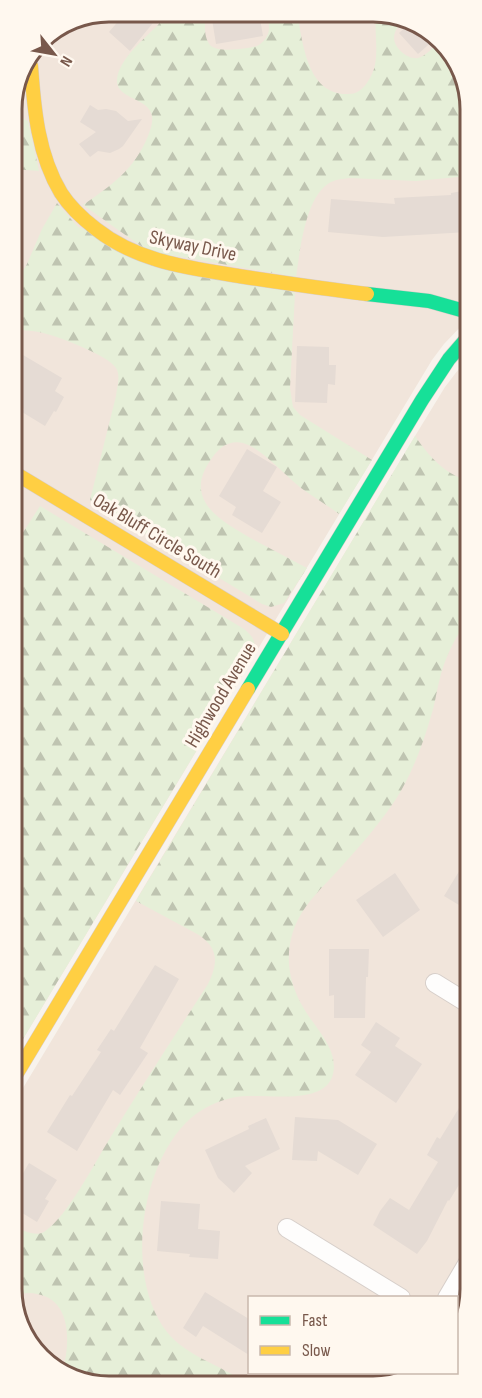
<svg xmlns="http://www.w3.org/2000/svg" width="482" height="1398" font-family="'Sofia Sans Condensed',sans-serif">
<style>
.residential{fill:#f1e5db}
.forest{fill:url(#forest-firs)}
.building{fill:#e5dbd4}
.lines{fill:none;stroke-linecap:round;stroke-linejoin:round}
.street-casing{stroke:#d7cfca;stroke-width:20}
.fast-casing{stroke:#d8cec9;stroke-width:15}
.slow-casing{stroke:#d8cec9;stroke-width:15}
.street{stroke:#fefdfc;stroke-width:18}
.fast{stroke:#16e098;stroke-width:14}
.slow{stroke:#ffcf43;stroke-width:14}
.labels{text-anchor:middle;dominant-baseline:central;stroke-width:6;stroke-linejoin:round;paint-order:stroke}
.street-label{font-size:20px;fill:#78584b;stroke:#fff8ef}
.rim{fill:none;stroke:#78584b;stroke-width:3}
</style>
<defs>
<pattern id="forest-firs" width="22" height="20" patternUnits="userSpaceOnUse" patternTransform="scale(1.5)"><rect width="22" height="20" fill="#e6efd8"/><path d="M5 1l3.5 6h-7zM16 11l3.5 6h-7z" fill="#bfc4b1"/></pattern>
</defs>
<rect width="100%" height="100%" fill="#f8f3ed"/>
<path class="residential" d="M 110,12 L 392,14 L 442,41 L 468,90 L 468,319 L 444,344 L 432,360 L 14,1054 L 12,103 L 45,37 Z
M 468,357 L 470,1294 L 457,1327 L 456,1298 L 249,1298 L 249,1372 L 411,1373 L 392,1384 L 90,1384 L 40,1357 L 14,1308 L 14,1103 L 415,436 L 445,387 Z"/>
<path class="forest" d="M 164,12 L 206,13 C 205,23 203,36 210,45 C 217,53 247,49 257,46 C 261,44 265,40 267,36 C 271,29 268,21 267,13 L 297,13 C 303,43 307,96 349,94 C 362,94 370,80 374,69 C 379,51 374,32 376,14 L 392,14 L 402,20 C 399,25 394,31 394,38 C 394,48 408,60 418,58 C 427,56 434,45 442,41 L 468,90 L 468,176 L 416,181 L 349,178 C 343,179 337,179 331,182 C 305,195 300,252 296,277 L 148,251 L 83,205 C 112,185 134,170 148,136 C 152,125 156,115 146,106 C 137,98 116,95 117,80 C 118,60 144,39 158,25 L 162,19 Z
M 12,113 L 28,121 L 39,171 L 12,169 Z
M 57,203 L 78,227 L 295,293 L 290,388 L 293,407 L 300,415 L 372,460 L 339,514 C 327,505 313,497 301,488 C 284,475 263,449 243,443 C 229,440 220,447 212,458 C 181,500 221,521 254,540 C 272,549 289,559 307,568 L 284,603 L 271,607 L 262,604 L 90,500 L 116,396 C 117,387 121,376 116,368 C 108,355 55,335 39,332 C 30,330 21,332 13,325 L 13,288 L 27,264 L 42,229 Z
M 415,436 C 429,456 444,474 469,481 L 469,618 C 455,637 444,659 439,682 C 436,693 435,705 431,716 C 423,744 412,774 396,799 C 380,823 361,845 342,866 C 320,891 296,909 290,944 C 286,966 292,988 303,1007 C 314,1027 339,1049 333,1074 C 325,1108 261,1092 236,1097 C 220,1100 204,1107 191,1118 C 140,1162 124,1278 167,1332 C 187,1357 222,1365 247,1384 L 90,1384 L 63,1370 C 70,1343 72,1300 37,1294 C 29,1292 21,1293 14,1297 L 14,1227 C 23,1230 35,1237 44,1232 C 68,1216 94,1164 110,1138 C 142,1086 175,1035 208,984 C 218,963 219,949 199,935 L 136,901 Z
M 40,506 L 244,629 C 259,641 256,649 248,665 L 14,1054 L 13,548 Z"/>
<path class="building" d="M 126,12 L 162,12 L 130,51 L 109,32 Z
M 211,13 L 259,13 L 263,36 L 216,44 Z
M 409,24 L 436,38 L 418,54 L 399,33 Z
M 90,105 L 98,110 L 106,109 L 116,111 L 128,121 L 142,119 L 123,146 L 119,149 L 110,153 L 98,151 L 90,157 L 79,144 L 96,132 L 80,122 Z
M 468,190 L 468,232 L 383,237 L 328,232 L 331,199 L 395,204 L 394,198 L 451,195 L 451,193 Z
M 297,346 L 329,347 L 329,365 L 336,365 L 335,385 L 328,384 L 327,403 L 295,402 Z
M 23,355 L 62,378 L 55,391 L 64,397 L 56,412 L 54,411 L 45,426 L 22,412 L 24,409 L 13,402 L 13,371 Z
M 247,449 L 277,467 L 263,491 L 281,502 L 262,533 L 232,515 L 236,507 L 219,496 Z
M 469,855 L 469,911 L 444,896 Z
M 395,873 L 420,910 L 383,937 L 356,900 Z
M 329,949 L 369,949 L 368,977 L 366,977 L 365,1018 L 334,1018 L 334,995 L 329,996 Z
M 155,965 L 179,979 L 140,1048 L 148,1053 L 120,1095 L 113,1090 L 77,1151 L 47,1132 L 70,1095 L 72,1096 L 101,1052 L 97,1050 L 111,1029 L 114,1031 Z
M 376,1022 L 400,1038 L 395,1046 L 422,1064 L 396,1103 L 355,1075 L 371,1052 L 361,1045 Z
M 470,1090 L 470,1167 L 449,1201 L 448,1200 L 427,1241 L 417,1254 L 373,1225 L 380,1211 L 390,1198 L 409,1210 L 438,1162 L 427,1155 L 437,1137 L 440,1139 Z
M 295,1117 L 338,1120 L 377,1144 L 358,1175 L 318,1151 L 317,1161 L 292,1160 Z
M 266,1118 L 280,1149 L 245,1166 L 252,1173 L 234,1193 L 218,1178 L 205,1150 L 249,1129 L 248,1126 Z
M 29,1163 L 57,1180 L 45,1199 L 49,1201 L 37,1222 L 14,1208 L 14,1189 Z
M 161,1201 L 200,1204 L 198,1229 L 220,1231 L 218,1259 L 189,1257 L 190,1254 L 157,1251 Z
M 205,1292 L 249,1319 L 249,1355 L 203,1326 L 196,1337 L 183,1328 Z"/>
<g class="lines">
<g class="street-casing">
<path id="street" d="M 435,983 L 469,1004
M 287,1228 L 401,1298
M 447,1298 L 470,1259
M 404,1377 L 406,1372"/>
</g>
<g class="fast-casing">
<path id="fast" d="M 367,294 L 429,301 L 468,312
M 248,689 L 422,400 L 449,359 L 468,337"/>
</g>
<g class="slow-casing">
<path id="slow" d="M 31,66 C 34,109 38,155 61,193 C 70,207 83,219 96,229 C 139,263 192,268 245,277 C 285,283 326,289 367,294
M 13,472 L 282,634
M 14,1078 L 248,689"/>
</g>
<use href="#street" class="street"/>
<use href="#fast" class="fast"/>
<use href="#slow" class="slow"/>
</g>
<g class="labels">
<g class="street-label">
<text transform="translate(193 246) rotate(12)">Skyway Drive</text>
<text transform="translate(157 536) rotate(31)">Oak Bluff Circle South</text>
<text transform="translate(221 695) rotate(-59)">Highwood Avenue</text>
</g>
</g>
<path d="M0 0H482V1398H0ZM109 22H373A87 87 0 0 1 460 109V1289A87 87 0 0 1 373 1376H109A87 87 0 0 1 22 1289V109A87 87 0 0 1 109 22Z" fill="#fff8ef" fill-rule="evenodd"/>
<path class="rim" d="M109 22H373A87 87 0 0 1 460 109V1289A87 87 0 0 1 373 1376H109A87 87 0 0 1 22 1289V109A87 87 0 0 1 109 22Z"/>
<rect x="248" y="1296" width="210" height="78" fill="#fff8ef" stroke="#c9b8ad" stroke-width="1.5"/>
<rect x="260" y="1316" width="30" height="9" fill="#16e098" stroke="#c9b8ad" stroke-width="1.5"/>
<text x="302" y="1326" font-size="18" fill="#78584b">Fast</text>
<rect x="260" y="1346" width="30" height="9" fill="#ffcf43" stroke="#c9b8ad" stroke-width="1.5"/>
<text x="302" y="1356" font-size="18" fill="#78584b">Slow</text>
<g transform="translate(54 54) rotate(121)" stroke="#fff8ef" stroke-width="4.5" paint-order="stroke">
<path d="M0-4.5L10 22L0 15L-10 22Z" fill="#78584b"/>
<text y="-9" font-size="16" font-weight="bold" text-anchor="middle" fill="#78584b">N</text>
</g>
</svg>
